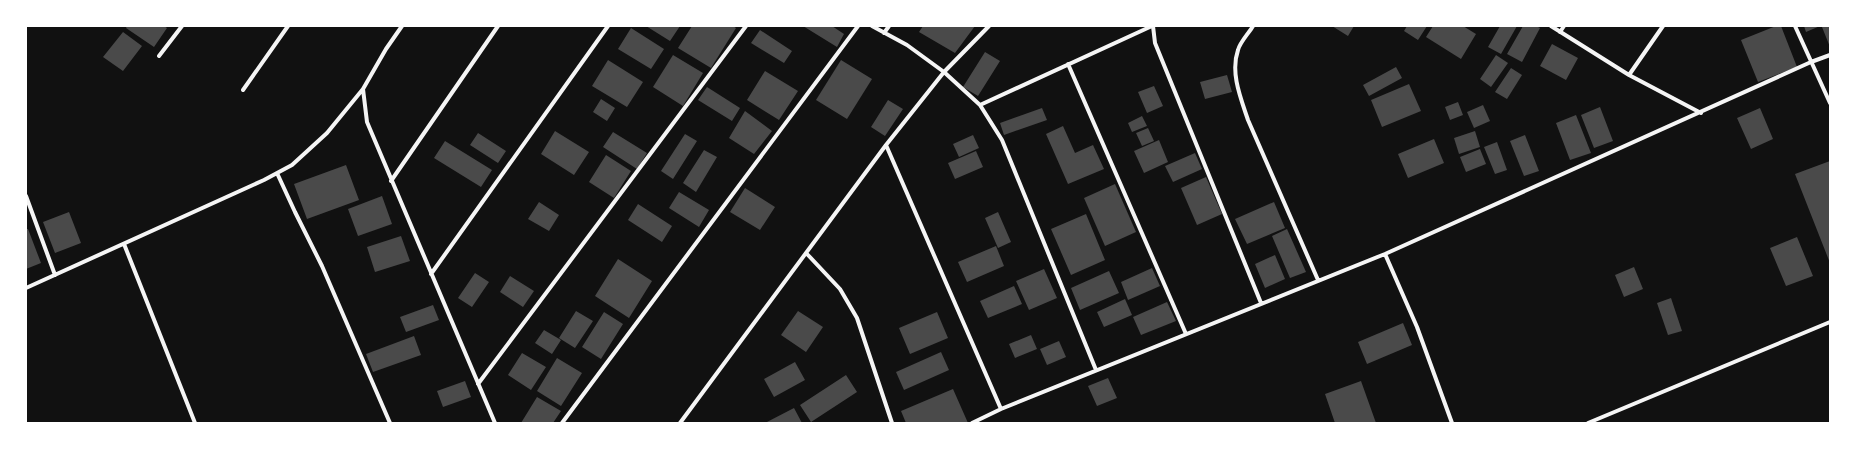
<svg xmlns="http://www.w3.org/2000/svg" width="1856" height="449" font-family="'IBM Plex Serif',serif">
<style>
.building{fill:#4a4a4a}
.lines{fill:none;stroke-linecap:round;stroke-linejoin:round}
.minor{stroke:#f5f5f5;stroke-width:4}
</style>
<rect width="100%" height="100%" fill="#111"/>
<path class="building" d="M 127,26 L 164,26 L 167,28 L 154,47 L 126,28 Z
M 646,26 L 680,26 L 670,41 Z
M 692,26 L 733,26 L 736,28 L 711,68 L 678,48 Z
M 803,26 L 832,26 L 844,34 L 837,47 Z
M 923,26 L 975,26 L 955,53 L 919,32 Z
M 1332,26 L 1354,26 L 1348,36 Z
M 1407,26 L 1427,26 L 1418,40 L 1404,31 Z
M 1433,26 L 1463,26 L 1476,34 L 1461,59 L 1426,37 Z
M 1500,26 L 1517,26 L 1501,54 L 1488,47 Z
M 1523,26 L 1536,26 L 1540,28 L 1522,62 L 1507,54 Z
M 1776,26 L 1781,26 L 1797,67 L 1758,82 L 1741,40 Z
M 1804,26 L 1820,26 L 1806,32 Z
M 1824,26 L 1830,26 L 1830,47 L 1822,27 Z
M 631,28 L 664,49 L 651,69 L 618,49 Z
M 760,30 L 792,51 L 784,63 L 751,43 Z
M 123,32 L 142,46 L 123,71 L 103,57 Z
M 1552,44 L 1578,58 L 1566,80 L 1540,66 Z
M 985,52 L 1000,61 L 978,96 L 963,87 Z
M 673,55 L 703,73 L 683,106 L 653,87 Z
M 1496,55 L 1508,63 L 1491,87 L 1480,79 Z
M 608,60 L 643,82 L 627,107 L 592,86 Z
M 841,60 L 872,79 L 847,119 L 816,100 Z
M 1396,67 L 1402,78 L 1369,96 L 1363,85 Z
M 1511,68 L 1522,75 L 1507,99 L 1495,92 Z
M 765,71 L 798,91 L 779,120 L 747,100 Z
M 1227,75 L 1232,92 L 1205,99 L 1200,82 Z
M 1409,84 L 1421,111 L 1382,127 L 1371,100 Z
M 1154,86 L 1163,106 L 1147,113 L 1138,92 Z
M 707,87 L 740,108 L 732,121 L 698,100 Z
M 601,99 L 615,108 L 607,121 L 593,112 Z
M 888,100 L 903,109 L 885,136 L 871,127 Z
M 1458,102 L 1463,115 L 1450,120 L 1445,107 Z
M 1483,105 L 1490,121 L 1474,128 L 1467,112 Z
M 1600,107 L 1613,141 L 1594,148 L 1581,115 Z
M 1042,108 L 1047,120 L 1004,135 L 1000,123 Z
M 1760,108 L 1773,139 L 1751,149 L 1737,118 Z
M 745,111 L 772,131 L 754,154 L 729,138 Z
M 1576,115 L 1591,153 L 1570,160 L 1556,123 Z
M 1142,116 L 1147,126 L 1132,132 L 1128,123 Z
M 1063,126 L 1075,153 L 1093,145 L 1104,169 L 1068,184 L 1046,134 Z
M 1148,128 L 1154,141 L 1142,146 L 1136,133 Z
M 555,131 L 589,152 L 574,175 L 541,154 Z
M 1475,131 L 1480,147 L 1459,154 L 1454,138 Z
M 613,132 L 647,153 L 637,169 L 603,147 Z
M 478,133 L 506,151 L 498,163 L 470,145 Z
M 685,134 L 697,141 L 673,179 L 661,171 Z
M 973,135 L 979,148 L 959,157 L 953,144 Z
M 1525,135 L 1539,171 L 1524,176 L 1510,141 Z
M 1434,139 L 1444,163 L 1408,178 L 1398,154 Z
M 1159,140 L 1168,162 L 1144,173 L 1134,151 Z
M 445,141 L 492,170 L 481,187 L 434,158 Z
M 1497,142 L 1507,170 L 1495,174 L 1484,147 Z
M 1480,149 L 1486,164 L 1466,172 L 1460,157 Z
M 704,150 L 717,157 L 696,192 L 683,183 Z
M 976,151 L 983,167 L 955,179 L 948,163 Z
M 1195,153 L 1202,169 L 1173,182 L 1165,166 Z
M 606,155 L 631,171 L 614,198 L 589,182 Z
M 1830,161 L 1830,263 L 1795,174 Z
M 346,165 L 359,200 L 307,219 L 294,184 Z
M 1206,177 L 1222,214 L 1197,225 L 1181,188 Z
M 1115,184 L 1136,232 L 1105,246 L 1084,198 Z
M 745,188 L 775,207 L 760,230 L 730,212 Z
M 679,192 L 709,210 L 699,227 L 669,208 Z
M 382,196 L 392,224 L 358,236 L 348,209 Z
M 539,202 L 559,215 L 549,231 L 528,219 Z
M 1274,202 L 1285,228 L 1247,244 L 1235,219 Z
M 638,204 L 672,226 L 662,242 L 628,220 Z
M 69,212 L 81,243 L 55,253 L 43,222 Z
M 998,212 L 1011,242 L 998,248 L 985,218 Z
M 1086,214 L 1105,260 L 1071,275 L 1051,229 Z
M 26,229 L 28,229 L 41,263 L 26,269 Z
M 1287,229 L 1306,272 L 1290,278 L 1272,236 Z
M 401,236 L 410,261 L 375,272 L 367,247 Z
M 1797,237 L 1813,276 L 1786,286 L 1770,248 Z
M 996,246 L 1004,266 L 967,282 L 958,262 Z
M 1275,255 L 1285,279 L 1265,288 L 1255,264 Z
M 618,259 L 652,281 L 629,318 L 595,296 Z
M 1634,267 L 1643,289 L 1624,297 L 1615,275 Z
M 1152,268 L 1160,286 L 1128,300 L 1121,282 Z
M 1044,269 L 1057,298 L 1029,310 L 1016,281 Z
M 1109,271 L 1119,293 L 1080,310 L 1071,288 Z
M 475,273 L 489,282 L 472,307 L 458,298 Z
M 510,276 L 534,291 L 523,307 L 500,292 Z
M 1014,286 L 1022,304 L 988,318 L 980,301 Z
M 1671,298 L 1682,331 L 1668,335 L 1657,303 Z
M 1125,299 L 1132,315 L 1104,327 L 1097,312 Z
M 1167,302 L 1176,321 L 1141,335 L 1133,317 Z
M 433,305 L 439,320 L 406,332 L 400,317 Z
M 576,311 L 593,321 L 575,348 L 559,338 Z
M 798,311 L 823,327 L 806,352 L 781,335 Z
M 604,312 L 623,324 L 601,359 L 582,347 Z
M 937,312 L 948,338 L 910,354 L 899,328 Z
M 1403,323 L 1412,345 L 1367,364 L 1358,342 Z
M 544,330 L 561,340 L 552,354 L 535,343 Z
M 1031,335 L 1037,349 L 1015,358 L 1009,344 Z
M 414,336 L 421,355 L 373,372 L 366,354 Z
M 1059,341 L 1066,357 L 1047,365 L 1040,349 Z
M 941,352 L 949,370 L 904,390 L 896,372 Z
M 522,353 L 546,367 L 531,390 L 508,375 Z
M 557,358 L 582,373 L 561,406 L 537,391 Z
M 795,362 L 805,380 L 774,397 L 764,379 Z
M 846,375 L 857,392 L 811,422 L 800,405 Z
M 1108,378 L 1117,398 L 1097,406 L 1088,386 Z
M 465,381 L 471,397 L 443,407 L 437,391 Z
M 1361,381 L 1376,423 L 1335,423 L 1325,394 Z
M 953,389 L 968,423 L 906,423 L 901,411 Z
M 537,397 L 561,411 L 553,423 L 521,423 Z
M 794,408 L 802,423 L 765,423 Z"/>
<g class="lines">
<path class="minor" d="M 402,26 L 386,49 L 363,89 L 367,122 L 495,423
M 872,26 L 907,45 L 944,72 L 980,105 L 1002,140 L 1096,370
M 1153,26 L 1155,43 L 1261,303
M 1253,26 C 1249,33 1240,42 1238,50 C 1230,73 1241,99 1248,120 L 1318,280
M 1551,26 L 1629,75 L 1701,113
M 1795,26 L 1830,103
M 1560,32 L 1564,26
M 884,33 L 889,26
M 159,56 L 182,26
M 1068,64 L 1186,334
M 1629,75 L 1663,26
M 243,90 L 288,26
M 980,105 L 1152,26
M 886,145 L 1001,409
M 277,173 L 295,212 L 322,266 L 390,423
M 391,181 L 498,26
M 26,196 L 55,275
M 124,244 L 195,423
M 807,254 L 840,289 L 857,318 L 892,423
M 1385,254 L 1417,327 L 1452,423
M 431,274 L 608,26
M 26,288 L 264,180 L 292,165 L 327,133 L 363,89
M 478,384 L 746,26
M 562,423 L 858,26
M 680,423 L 886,145 L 944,72 L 989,26
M 972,423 L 1001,409 L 1385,254 L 1811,62 L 1830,55
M 1588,423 L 1830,322"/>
</g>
<rect width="1856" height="449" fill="none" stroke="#ffffff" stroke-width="54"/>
</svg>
